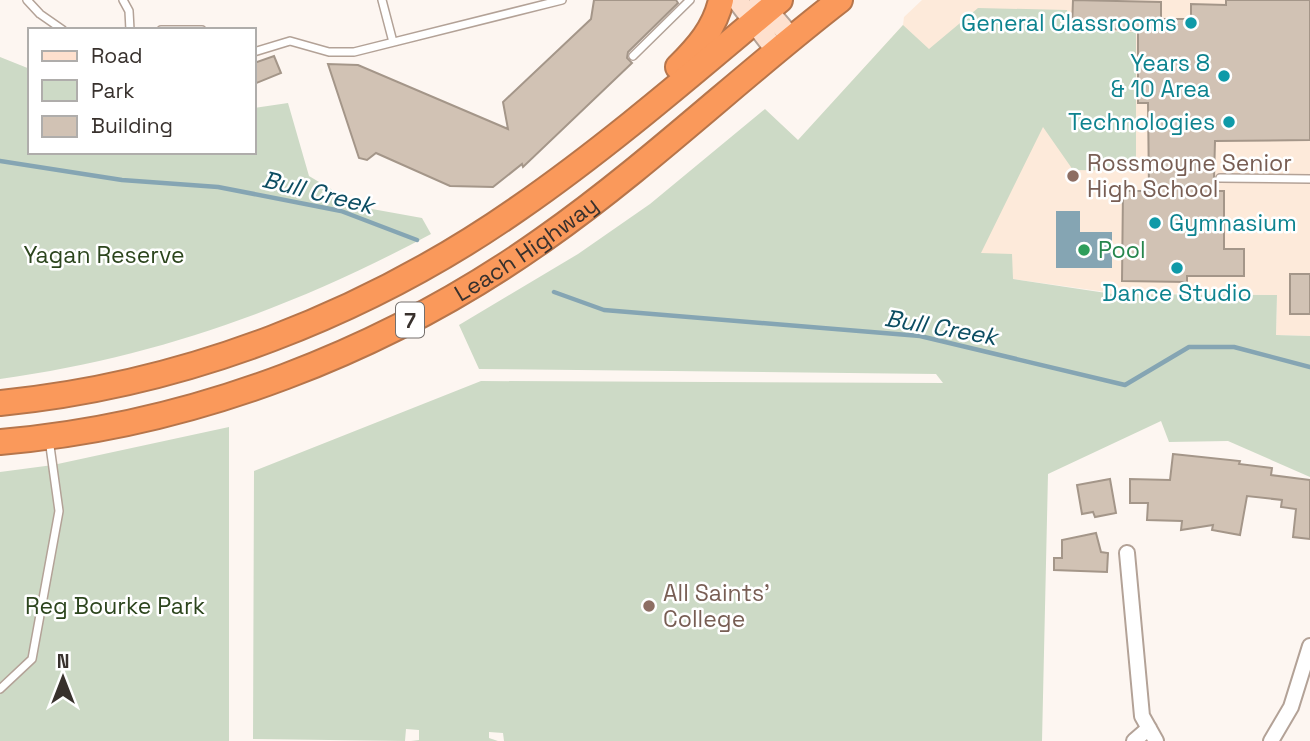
<svg xmlns="http://www.w3.org/2000/svg" width="1310" height="741" font-family="'Space Grotesk',sans-serif">
<style>
.education{fill:#fdeada}
.green{fill:#cddac6}
.water{fill:#85a5b3}
.lines{fill:none;stroke-linecap:round;stroke-linejoin:round}
.stream{stroke:#85a5b3;stroke-width:4.5}
.building{fill:#d1c2b4;stroke:#a49689;stroke-width:2}
.lane-casing{stroke:#b3a297;stroke-width:10}
.street-casing{stroke:#b3a297;stroke-width:18}
.secondary-casing{stroke:#b3a297;stroke-width:23}
.highway-casing{stroke:#b6754b;stroke-width:28}
.lane{stroke:#fff;stroke-width:7}
.street{stroke:#fff;stroke-width:14}
.secondary{stroke:#fee0ce;stroke-width:19}
.highway{stroke:#fa995b;stroke-width:24}
.culture-dot{fill:#0f9aa8;stroke:#fff;stroke-width:2.5}
.education-dot{fill:#8d6e63;stroke:#fff;stroke-width:2.5}
.leisure-dot{fill:#2e9e5b;stroke:#fff;stroke-width:2.5}
.labels{text-anchor:middle;dominant-baseline:central;stroke-width:5;stroke-linejoin:round;paint-order:stroke}
.shield{fill:#fff;stroke:#746f6c;stroke-width:2}
.shield-label{font-size:21px;font-weight:bold;fill:#38312d}
.culture-label{font-size:23px;fill:#0d838f;stroke:#fff;text-anchor:end}
.education-label{font-size:23px;fill:#785e54;stroke:#fff;text-anchor:start}
.street-label{font-size:23px;fill:#38312d;stroke:#fff}
.leisure-label{font-size:23px;fill:#27864d;stroke:#fff;text-anchor:start}
.park-label{font-size:23px;fill:#2c451d;stroke:#fff}
.water-label{font-size:24px;font-style:italic;fill:#0c4d62;stroke:#fff}
</style>
<rect width="100%" height="100%" fill="#fdf6f1"/>
<path class="education" d="M 922,0 L 1310,0 L 1310,336 L 1276,335 L 1277,295 L 1113,293 L 1013,279 L 799,140 L 903,25 L 904,17 Z"/>
<path class="green" d="M 978,8 L 1067,10 L 1070,30 L 1136,32 L 1136,171 L 1073,170 L 1043,127 L 981,253 L 1012,254 L 1013,279 L 1113,294 L 1277,295 L 1276,335 L 1310,336 L 1310,477 L 1228,441 L 1169,442 L 1161,421 L 1048,474 L 1042,741 L 504,741 L 503,733 L 489,732 L 489,738 L 498,741 L 411,741 L 419,740 L 419,730 L 406,729 L 405,741 L 253,739 L 254,471 L 481,381 L 943,383 L 936,374 L 479,369 L 459,325 L 578,254 L 650,204 L 765,109 L 798,140 L 903,25 L 929,49 Z
M 0,57 L 30,69 L 30,152 L 254,152 L 254,108 L 288,103 L 309,176 L 361,207 L 422,218 L 431,234 C 293,308 156,357 0,379 Z
M 229,427 L 229,741 L 0,741 L 0,472 L 53,465 Z"/>
<path class="water" d="M 1056,211 L 1080,211 L 1080,232 L 1112,232 L 1112,268 L 1056,268 Z"/>
<g class="lines">
<path class="stream" d="M 0,161 L 122,180 L 218,187 L 341,211 L 417,240
M 554,292 L 604,310 L 920,336 L 1125,385 L 1189,347 L 1234,347 L 1310,367"/>
</g>
<path class="building" d="M 594,0 L 676,0 L 678,3 L 628,52 L 627,58 L 632,63 L 523,167 L 522,164 L 493,187 L 450,186 L 376,153 L 367,160 L 359,158 L 328,64 L 358,65 L 508,129 L 503,102 L 591,19 Z
M 1073,0 L 1161,2 L 1161,19 L 1191,19 L 1191,4 L 1226,5 L 1226,0 L 1310,0 L 1310,140 L 1215,141 L 1214,179 L 1215,191 L 1224,191 L 1224,249 L 1244,249 L 1244,276 L 1187,276 L 1187,282 L 1122,281 L 1123,191 L 1149,191 L 1148,103 L 1138,103 L 1138,30 L 1072,28 Z
M 274,56 L 281,73 L 254,84 L 254,63 Z
M 1290,274 L 1310,274 L 1310,314 L 1290,314 Z
M 1173,454 L 1240,461 L 1239,464 L 1272,468 L 1271,475 L 1310,480 L 1310,539 L 1293,537 L 1296,509 L 1281,507 L 1282,500 L 1247,496 L 1240,535 L 1212,530 L 1213,525 L 1181,530 L 1182,521 L 1147,520 L 1148,503 L 1130,503 L 1130,479 L 1170,480 Z
M 1110,479 L 1116,513 L 1095,517 L 1093,512 L 1082,514 L 1077,485 Z
M 1096,533 L 1101,552 L 1108,553 L 1107,572 L 1054,570 L 1054,558 L 1062,558 L 1062,540 Z"/>
<g class="lines">
<g class="lane-casing">
<path id="lane" d="M 27,0 L 40,14 L 63,30
M 123,0 L 129,11 L 130,30
M 382,0 L 393,42
M 161,30 L 202,30
M 254,52 L 290,41 L 329,52 L 354,52 L 562,0
M 633,56 L 690,0
M 1220,178 L 1310,179
M 0,689 L 32,659 L 59,511 L 49,439"/>
</g>
<g class="street-casing">
<path id="street" d="M 1127,553 L 1142,716 L 1156,741
M 1134,741 L 1149,728
M 1271,741 L 1291,707 L 1310,646"/>
</g>
<g class="secondary-casing">
<path id="secondary" d="M 737,0 L 777,52
M 759,0 L 792,39"/>
</g>
<g class="highway-casing">
<g id="highway">
<path d="M 678,67 C 698,47 715,28 721,0"/>
<path d="M 0,403 C 185,385 367,314 519,208 C 610,145 695,71 780,0"/>
<path id="s1" d="M 0,442 C 193,426 386,351 544,239 C 648,166 739,78 840,0"/>
</g>
</g>
<use href="#lane" class="lane"/>
<use href="#street" class="street"/>
<use href="#secondary" class="secondary"/>
<use href="#highway" class="highway"/>
</g>
<g class="culture-dot">
<circle cx="1191" cy="23" r="7"/>
<circle cx="1224" cy="76" r="7"/>
<circle cx="1229" cy="122" r="7"/>
<circle cx="1155" cy="223" r="7"/>
<circle cx="1177" cy="268" r="7"/>
</g>
<g class="education-dot">
<circle cx="1073" cy="176" r="7"/>
<circle cx="649" cy="606" r="7"/>
</g>
<circle class="leisure-dot" cx="1084" cy="250" r="7"/>
<g class="labels">
<rect class="shield" x="396" y="302.5" width="28" height="35" rx="5"/>
<g class="shield-label">
<text x="410" y="320">7</text>
</g>
<g class="culture-label">
<text x="1177" y="23">General Classrooms</text>
<text x="1210" y="63">Years 8<tspan x="1210" dy="26">&amp; 10 Area</tspan></text>
<text x="1215" y="122">Technologies</text>
<text x="1169" y="223" text-anchor="start">Gymnasium</text>
<text x="1177" y="293" text-anchor="middle">Dance Studio</text>
</g>
<g class="education-label">
<text x="1087" y="163">Rossmoyne Senior<tspan x="1087" dy="26">High School</tspan></text>
<text x="663" y="593">All Saints’<tspan x="663" dy="26">College</tspan></text>
</g>
<g class="street-label">
<text stroke="none"><textPath href="#s1" startOffset="567">Leach Highway</textPath></text>
</g>
<g class="leisure-label">
<text x="1098" y="250">Pool</text>
</g>
<g class="park-label">
<text x="104" y="255">Yagan Reserve</text>
<text x="115" y="606">Reg Bourke Park</text>
</g>
<g class="water-label">
<text transform="translate(318 192) rotate(14)">Bull Creek</text>
<text transform="translate(941 327) rotate(10)">Bull Creek</text>
</g>
</g>
<rect x="28" y="28" width="228" height="126" fill="#ffffff" stroke="#afadab" stroke-width="2"/>
<rect x="42" y="51" width="35" height="10" fill="#fee0ce" stroke="#afadab" stroke-width="2"/>
<text x="91" y="63" font-size="21" fill="#38312d">Road</text>
<rect x="42" y="80" width="35" height="21" fill="#cddac6" stroke="#afadab" stroke-width="2"/>
<text x="91" y="98" font-size="21" fill="#38312d">Park</text>
<rect x="42" y="116" width="35" height="21" fill="#d1c2b4" stroke="#afadab" stroke-width="2"/>
<text x="91" y="133" font-size="21" fill="#38312d">Building</text>
<g transform="translate(63 678)" stroke="#ffffff" stroke-width="5" paint-order="stroke">
<path d="M0-5L12 26L0 18L-12 26Z" fill="#38312d"/>
<text y="-10" font-size="19" font-weight="bold" text-anchor="middle" fill="#38312d">N</text>
</g>
</svg>
